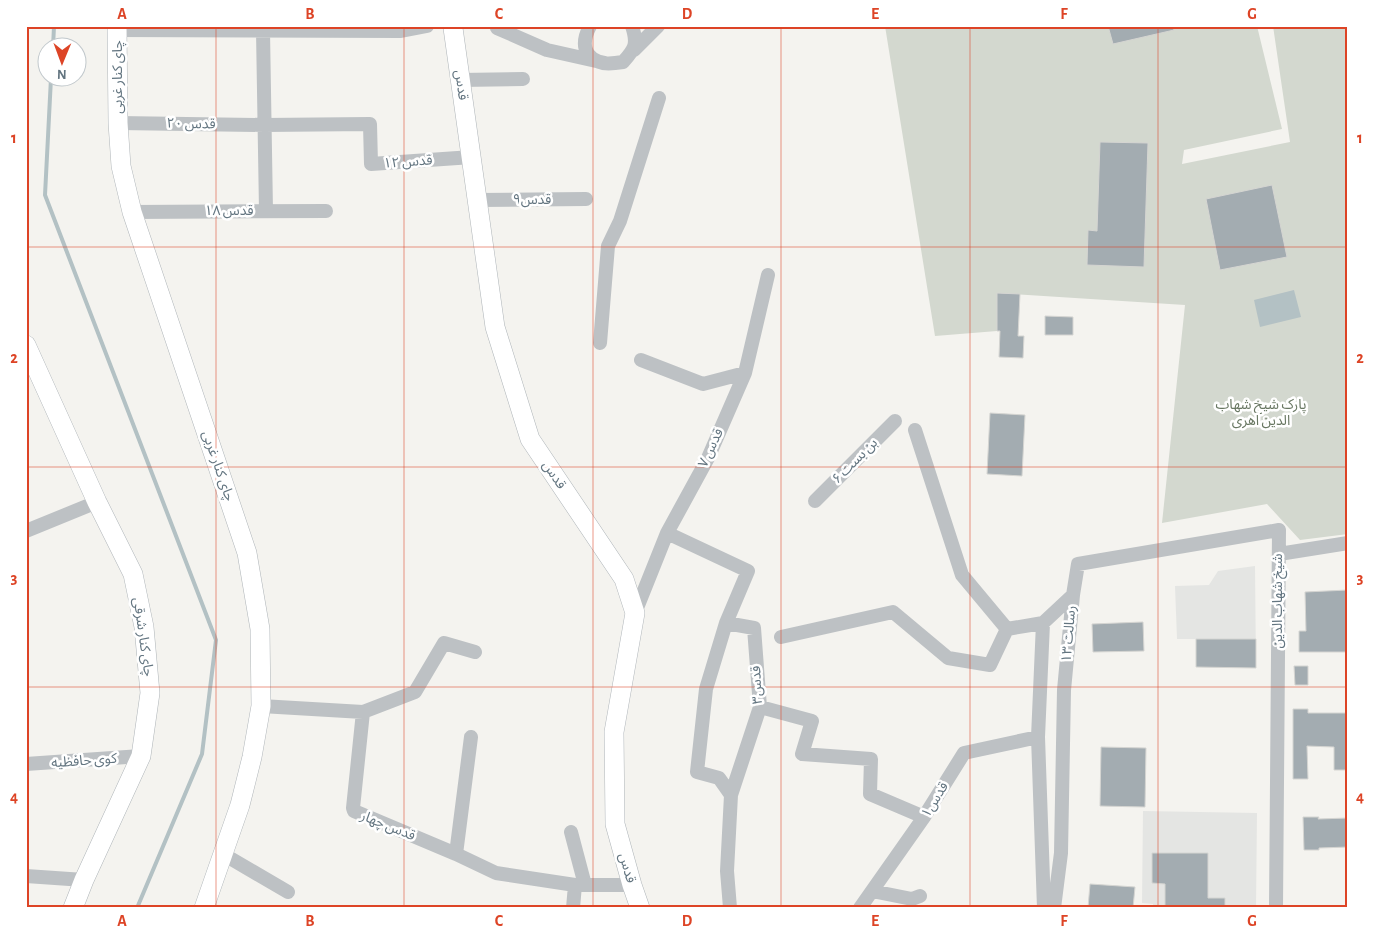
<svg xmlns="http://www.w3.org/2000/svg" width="1374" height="934" font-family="'Alegreya Sans','Noto Sans Arabic',sans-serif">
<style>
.built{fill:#e4e5e3}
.green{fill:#d3d8cf}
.water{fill:#b3c1c4}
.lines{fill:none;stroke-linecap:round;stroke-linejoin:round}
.stream{stroke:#b3c1c4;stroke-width:4}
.building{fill:#a3acb1;stroke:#d5d5d2}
.secondary-casing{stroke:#afb5b9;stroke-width:20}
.street{stroke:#bdc1c4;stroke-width:14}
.secondary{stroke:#fff;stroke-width:19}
.grid{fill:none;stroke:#dd4426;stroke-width:1;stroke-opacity:0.55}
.labels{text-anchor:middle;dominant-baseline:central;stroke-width:5;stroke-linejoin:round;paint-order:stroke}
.street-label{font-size:14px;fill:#637580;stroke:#fff}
.park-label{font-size:14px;fill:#687762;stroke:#fff}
.neatline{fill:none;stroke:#dd4426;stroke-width:2}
.grid-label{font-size:16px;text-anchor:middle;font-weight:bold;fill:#dd4426}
</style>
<rect width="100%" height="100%" fill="#f4f3ef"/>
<path class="built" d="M 1255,566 L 1256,668 L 1196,667 L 1196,639 L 1177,639 L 1175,586 L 1209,585 L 1218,571 Z
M 1143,811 L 1257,813 L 1256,908 L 1153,908 L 1153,904 L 1142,903 Z"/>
<path class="green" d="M 885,26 L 1257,26 L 1282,129 L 1184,150 L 1182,164 L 1290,142 L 1273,26 L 1348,26 L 1348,534 L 1300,540 L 1267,504 L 1162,523 L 1185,305 L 997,293 L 997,331 L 935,336 Z"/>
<path class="water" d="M 1294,290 L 1301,317 L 1260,327 L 1254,300 Z"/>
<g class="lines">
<path class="stream" d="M 53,48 L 54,26
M 51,78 L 45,195 L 216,640 L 202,754 L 137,908"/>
</g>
<path class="building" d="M 1108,26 L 1173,26 L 1174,30 L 1113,44 Z
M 1100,142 L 1148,143 L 1144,267 L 1087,265 L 1088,230 L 1097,231 Z
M 1272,185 L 1287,257 L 1220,270 L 1206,199 Z
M 997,293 L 1020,294 L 1018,336 L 1024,336 L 1023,358 L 999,357 L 1000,331 L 997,331 Z
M 1045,316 L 1073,317 L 1073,335 L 1045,335 Z
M 990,413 L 1025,415 L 1022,476 L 987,474 Z
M 1348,590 L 1348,652 L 1299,652 L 1299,631 L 1306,631 L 1305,592 Z
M 1143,622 L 1144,651 L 1093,652 L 1092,624 Z
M 1196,639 L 1256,639 L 1256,668 L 1196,667 Z
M 1294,666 L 1308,666 L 1308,685 L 1295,685 Z
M 1293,709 L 1308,709 L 1308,713 L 1348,713 L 1348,770 L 1334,770 L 1334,747 L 1307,746 L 1308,779 L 1293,779 Z
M 1101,747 L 1146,748 L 1145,807 L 1100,806 Z
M 1303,817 L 1319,817 L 1318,819 L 1348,818 L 1348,847 L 1319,848 L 1319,850 L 1304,850 Z
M 1152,853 L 1208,853 L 1208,898 L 1225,898 L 1225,908 L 1165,908 L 1165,884 L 1152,883 Z
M 1090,884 L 1135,887 L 1133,908 L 1088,908 Z"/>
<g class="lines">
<g class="secondary-casing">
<path id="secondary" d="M 117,26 L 118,123 L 121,166 L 132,212 L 247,553 L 260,629 L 261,706 L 252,757 L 240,805 L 204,908
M 453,28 L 495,327 L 530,439 L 624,579 L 635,613 L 614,732 L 615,824 L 632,885 L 640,908
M 26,345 L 97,502 L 133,574 L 144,627 L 150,693 L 141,756 L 84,880 L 73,908"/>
</g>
<path class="street" d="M 502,26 L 497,28 L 547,50 L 605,63
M 590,26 C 581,43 583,58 603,63 C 609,64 617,63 623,62 C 635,49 638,44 632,26
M 117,30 L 401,31 L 427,26
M 263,31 L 266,211
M 634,50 L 658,26
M 460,80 L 523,79
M 118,123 L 264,125 L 370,124 L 371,164 L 472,157
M 478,200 L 586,199
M 132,212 L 326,211
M 600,343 L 608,246 L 620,221 L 659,98
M 641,360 L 703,384 L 745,373
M 915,430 L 962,575 L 1007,629 L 1043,623
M 815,501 L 895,421
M 26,531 L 97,502
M 667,533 L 748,571 L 726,623 L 706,689 L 697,772 L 719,778 L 731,795
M 1279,554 L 1348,543
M 635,613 L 667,533 L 708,458 L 745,373 L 768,275
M 726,623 L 754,628 L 760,707 L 731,795 L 727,871 L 730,908
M 781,637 L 893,612 L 948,658 L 990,665 L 1007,629
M 475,652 L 444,643 L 415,692 L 363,712 L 353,808 L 354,811 L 456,854 L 496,873 L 575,885 L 632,885
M 261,706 L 363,712
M 760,707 L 812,721 L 802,754 L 871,759 L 870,794 L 924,817
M 26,764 L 141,756
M 571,832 L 585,885
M 223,854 L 288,892
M 456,854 L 471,737
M 26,876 L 84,880
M 872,891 L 912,899 L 920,896
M 573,908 L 575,885
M 860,908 L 924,817 L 964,753 L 1038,737
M 1044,908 L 1038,737 L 1043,623 L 1073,595
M 1054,908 L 1061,853 L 1064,690 L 1073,595 L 1078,564 L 1279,530 L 1276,908"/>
<use href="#secondary" class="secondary"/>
</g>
<path class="grid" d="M 216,26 L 216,908M 404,26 L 404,908M 593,26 L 593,908M 781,26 L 781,908M 970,26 L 970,908M 1158,26 L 1158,908M 26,247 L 1348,247M 26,467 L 1348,467M 26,687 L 1348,687"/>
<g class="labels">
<g class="street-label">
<text transform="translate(118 77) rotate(-90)">چای کنار غربی</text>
<text transform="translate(461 85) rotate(82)">قدس</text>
<text transform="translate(191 124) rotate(1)">قدس ۲۰</text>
<text transform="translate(408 162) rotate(-4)">قدس ۱۲</text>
<text x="532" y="200">قدس۹</text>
<text x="229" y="211">قدس ۱۸</text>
<text transform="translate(711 448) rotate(-65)">قدس ۷</text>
<text transform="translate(855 461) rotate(-45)">بن بست ۶</text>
<text transform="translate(218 466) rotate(71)">چای کنار غربی</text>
<text transform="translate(554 475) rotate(56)">قدس</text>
<text transform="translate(1278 601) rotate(-90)">شیخ شهاب الدین</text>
<text transform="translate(1069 634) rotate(-85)">رسالت ۱۳</text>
<text transform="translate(143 637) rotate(82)">چای کنار شرقی</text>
<text transform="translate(757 685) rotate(-93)">قدس۳</text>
<text transform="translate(84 761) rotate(-4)">کوی حافظیه</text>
<text transform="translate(935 800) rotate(-58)">قدس۱</text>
<text transform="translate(388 826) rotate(22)">قدس چهار</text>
<text transform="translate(627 868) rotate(74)">قدس</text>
</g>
<g class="park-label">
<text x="1261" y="405">پارک شیخ شهاب<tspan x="1261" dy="16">الدین اهری</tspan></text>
</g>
</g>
<rect width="1374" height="934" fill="none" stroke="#ffffff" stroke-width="55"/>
<g transform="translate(62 62) rotate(181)"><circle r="24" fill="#ffffff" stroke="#c1c8cc"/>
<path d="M0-4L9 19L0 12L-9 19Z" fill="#dd4426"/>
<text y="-8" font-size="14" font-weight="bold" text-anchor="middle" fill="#637580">N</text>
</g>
<rect x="28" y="28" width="1318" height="878" class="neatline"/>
<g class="grid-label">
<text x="122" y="19">A</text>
<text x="310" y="19">B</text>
<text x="499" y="19">C</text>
<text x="687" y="19">D</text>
<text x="875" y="19">E</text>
<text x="1064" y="19">F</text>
<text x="1252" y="19">G</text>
<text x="14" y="143">1</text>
<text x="1360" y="143">1</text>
<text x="14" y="363">2</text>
<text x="1360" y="363">2</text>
<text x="14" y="583">3</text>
<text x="1360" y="583">3</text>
<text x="14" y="802">4</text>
<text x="1360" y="802">4</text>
<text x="122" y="926">A</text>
<text x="310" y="926">B</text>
<text x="499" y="926">C</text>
<text x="687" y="926">D</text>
<text x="875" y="926">E</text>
<text x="1064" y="926">F</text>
<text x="1252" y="926">G</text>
</g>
</svg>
